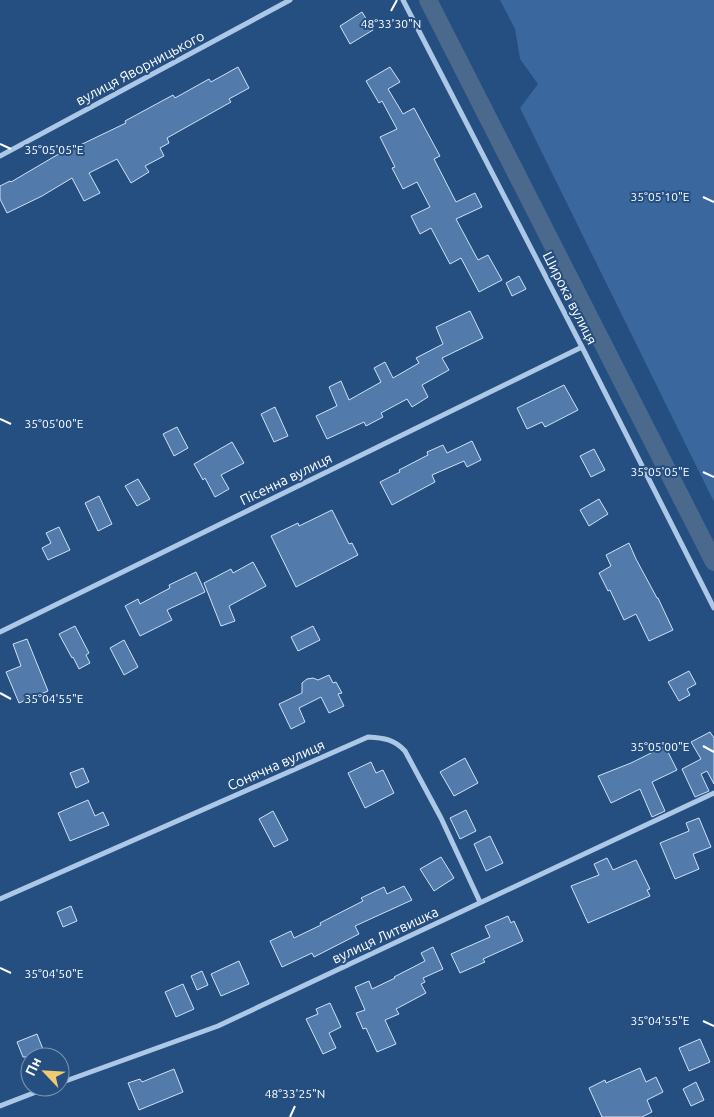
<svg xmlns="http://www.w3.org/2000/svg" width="714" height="1117" font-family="Ubuntu,sans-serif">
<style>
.green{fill:#3a689e}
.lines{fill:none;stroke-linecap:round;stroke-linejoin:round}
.canal{stroke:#4b698d;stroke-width:18}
.building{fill:#527bac;stroke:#d0e1f5}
.minor{stroke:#adc7e6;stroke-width:5}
.ticks{fill:none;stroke:#fff;stroke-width:2}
.labels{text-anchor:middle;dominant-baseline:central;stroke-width:4;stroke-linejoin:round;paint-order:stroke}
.street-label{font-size:14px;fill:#fff;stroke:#254e81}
.ticks-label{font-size:12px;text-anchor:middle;fill:#fff;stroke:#254e81;stroke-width:4;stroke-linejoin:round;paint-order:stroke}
</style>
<rect width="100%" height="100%" fill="#254e81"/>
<path class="green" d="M 500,0 L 714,0 L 714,502 L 520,108 L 538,84 L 520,59 L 515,29 Z"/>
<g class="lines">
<path class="canal" d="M 428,0 L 714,562"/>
</g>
<path class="building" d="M 362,12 L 373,30 L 350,44 L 340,26 Z
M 238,67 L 249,88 L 229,99 L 231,102 L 167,138 L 169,143 L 160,148 L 164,156 L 145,166 L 149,172 L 131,183 L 117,159 L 89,173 L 100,193 L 84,201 L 72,178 L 42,196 L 7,213 L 0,199 L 0,186 L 10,181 L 11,182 L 74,145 L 76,147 L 126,123 L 125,121 L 173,95 L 175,98 L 209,79 L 211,82 Z
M 390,67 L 400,82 L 388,89 L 403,114 L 414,108 L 440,156 L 434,159 L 456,202 L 475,193 L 482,207 L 456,219 L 478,260 L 488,255 L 502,280 L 479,292 L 461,258 L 450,264 L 431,228 L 420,234 L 411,216 L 430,207 L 417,182 L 403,189 L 392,168 L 395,167 L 380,137 L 397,129 L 382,101 L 379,103 L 366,81 Z
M 519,276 L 526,289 L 512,296 L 506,283 Z
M 470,311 L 483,338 L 442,358 L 449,370 L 422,385 L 428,397 L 412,407 L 407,399 L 381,413 L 383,417 L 366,426 L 364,422 L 327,439 L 316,416 L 337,406 L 329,387 L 341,381 L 349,400 L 381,382 L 374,368 L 385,362 L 393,378 L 419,363 L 416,358 L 443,344 L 436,327 Z
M 564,385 L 578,410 L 545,427 L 542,422 L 527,429 L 517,408 Z
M 275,407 L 288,436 L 274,442 L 261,414 Z
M 177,427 L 188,448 L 174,456 L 163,434 Z
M 472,441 L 481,460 L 467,467 L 464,461 L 432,475 L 435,482 L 392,505 L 380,482 L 400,472 L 399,470 L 428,455 L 427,452 L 443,445 L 447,453 Z
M 232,442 L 244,463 L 221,475 L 229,489 L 215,497 L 205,478 L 203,480 L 194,464 Z
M 594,449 L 605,470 L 591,477 L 580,456 Z
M 138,479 L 150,499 L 137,506 L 125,486 Z
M 99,496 L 112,524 L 98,531 L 85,503 Z
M 599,499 L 608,514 L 589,526 L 580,510 Z
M 332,510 L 349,544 L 352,543 L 358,555 L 296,587 L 271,536 L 298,523 L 299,526 Z
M 59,527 L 70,550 L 48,560 L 42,548 L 51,543 L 46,533 Z
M 629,543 L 636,559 L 657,598 L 658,598 L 673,630 L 649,641 L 636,614 L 624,620 L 610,590 L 608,591 L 599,573 L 611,566 L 606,555 Z
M 253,562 L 266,586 L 229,606 L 235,621 L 221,626 L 204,583 L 231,569 L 233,573 Z
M 196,572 L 205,592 L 167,610 L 172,620 L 140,636 L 125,606 L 138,599 L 140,604 L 170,588 L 169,585 Z
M 75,626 L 89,653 L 86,655 L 90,663 L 79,669 L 73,657 L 72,658 L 59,634 Z
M 313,626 L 320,640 L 298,651 L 291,637 Z
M 27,639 L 48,691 L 19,703 L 6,672 L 21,666 L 13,644 Z
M 124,640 L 138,667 L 124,675 L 110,648 Z
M 689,671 L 696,684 L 687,689 L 690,695 L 679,701 L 668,682 Z
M 329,675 L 333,683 L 336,682 L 342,693 L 338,694 L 344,706 L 329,713 L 321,697 L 299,708 L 305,722 L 291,729 L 279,704 L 302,693 L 302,683 L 307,679 L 313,678 L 318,680 Z
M 710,732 L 714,738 L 714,784 L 707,771 L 701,774 L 709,791 L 695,797 L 682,769 L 701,759 L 691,742 Z
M 665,746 L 677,770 L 652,782 L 665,811 L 652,817 L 640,789 L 611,803 L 598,776 L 631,763 Z
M 465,758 L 478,783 L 454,796 L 440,772 Z
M 371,762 L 376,773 L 383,770 L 394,793 L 365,808 L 348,773 Z
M 83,768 L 89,782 L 76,788 L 70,773 Z
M 88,800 L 95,816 L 103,812 L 109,825 L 70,841 L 58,813 Z
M 466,810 L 476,831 L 460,839 L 450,818 Z
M 273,811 L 288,840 L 274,847 L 259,819 Z
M 699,818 L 711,847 L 693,854 L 699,869 L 675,879 L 660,843 L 689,831 L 686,823 Z
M 490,836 L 503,863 L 486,871 L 474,844 Z
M 441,857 L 454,878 L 434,891 L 420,869 Z
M 607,858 L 613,870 L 636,860 L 650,889 L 647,890 L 650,896 L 588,923 L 571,886 L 599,875 L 594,864 Z
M 404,886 L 412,900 L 355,926 L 359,934 L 314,957 L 312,953 L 282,967 L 270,941 L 291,931 L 294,938 L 321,925 L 320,923 L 363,901 L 361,898 L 384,887 L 387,894 Z
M 71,906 L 77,921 L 63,927 L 57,912 Z
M 508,916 L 511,923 L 514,921 L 523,941 L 483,959 L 485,962 L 460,973 L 451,954 L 490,937 L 485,926 Z
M 433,947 L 443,969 L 423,978 L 425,982 L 421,984 L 426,993 L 396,1009 L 399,1014 L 385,1020 L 396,1044 L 377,1052 L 366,1028 L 363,1029 L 356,1013 L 365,1010 L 355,987 L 369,981 L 372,989 L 395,978 L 394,977 L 425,961 L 421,953 Z
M 239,961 L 249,984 L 221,996 L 211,974 Z
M 202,971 L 208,985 L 197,990 L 191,976 Z
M 183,984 L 194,1009 L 176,1017 L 165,992 Z
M 330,1003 L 341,1027 L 329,1033 L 336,1048 L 323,1054 L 306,1019 L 318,1014 L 316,1009 Z
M 37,1034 L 46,1057 L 23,1057 L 17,1042 Z
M 700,1039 L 710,1062 L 689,1071 L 679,1048 Z
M 640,1068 L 646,1082 L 656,1077 L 663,1092 L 647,1100 L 652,1112 L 642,1117 L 602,1117 L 589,1088 L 605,1080 L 606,1083 Z
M 174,1069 L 183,1092 L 139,1110 L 128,1083 L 140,1079 L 142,1082 Z
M 696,1082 L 704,1100 L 691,1106 L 683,1089 Z"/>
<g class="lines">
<path class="minor" d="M 403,0 L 582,347 L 714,608
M 0,156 L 290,0
M 0,632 L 582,347
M 0,899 L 368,737 C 384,738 394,739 405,751 L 441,818 L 480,902
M 60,1083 L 218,1026 L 714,793
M 0,1106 L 49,1087"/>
</g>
<path class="ticks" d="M 391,11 L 397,0M 0,144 L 11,149M 703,197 L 714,202M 0,419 L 11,424M 703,472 L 714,477M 0,693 L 11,699M 703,746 L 714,752M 0,968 L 11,973M 703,1021 L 714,1026M 290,1117 L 295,1106"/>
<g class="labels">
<g class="street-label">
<text transform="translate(140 68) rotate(-28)">вулиця Яворницького</text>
<text transform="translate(570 298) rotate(63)">Широка вулиця</text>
<text transform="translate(286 479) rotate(-26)">Пісенна вулиця</text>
<text transform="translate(276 765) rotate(-24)">Сонячна вулиця</text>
<text transform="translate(385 935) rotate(-25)">вулиця Литвишка</text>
</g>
</g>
<g class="ticks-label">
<text x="391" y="28">48°33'30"N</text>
<text x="54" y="154">35°05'05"E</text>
<text x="660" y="201">35°05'10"E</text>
<text x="54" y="428">35°05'00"E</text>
<text x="660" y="476">35°05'05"E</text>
<text x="54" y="703">35°04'55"E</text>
<text x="660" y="751">35°05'00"E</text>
<text x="54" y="978">35°04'50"E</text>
<text x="660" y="1025">35°04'55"E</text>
<text x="295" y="1098">48°33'25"N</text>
</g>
<g transform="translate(45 1072) rotate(295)"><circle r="24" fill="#254e81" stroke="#7c95b3"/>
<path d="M0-4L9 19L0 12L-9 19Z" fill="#f0ca71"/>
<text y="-8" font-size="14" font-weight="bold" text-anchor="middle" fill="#ffffff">Пн</text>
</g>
</svg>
